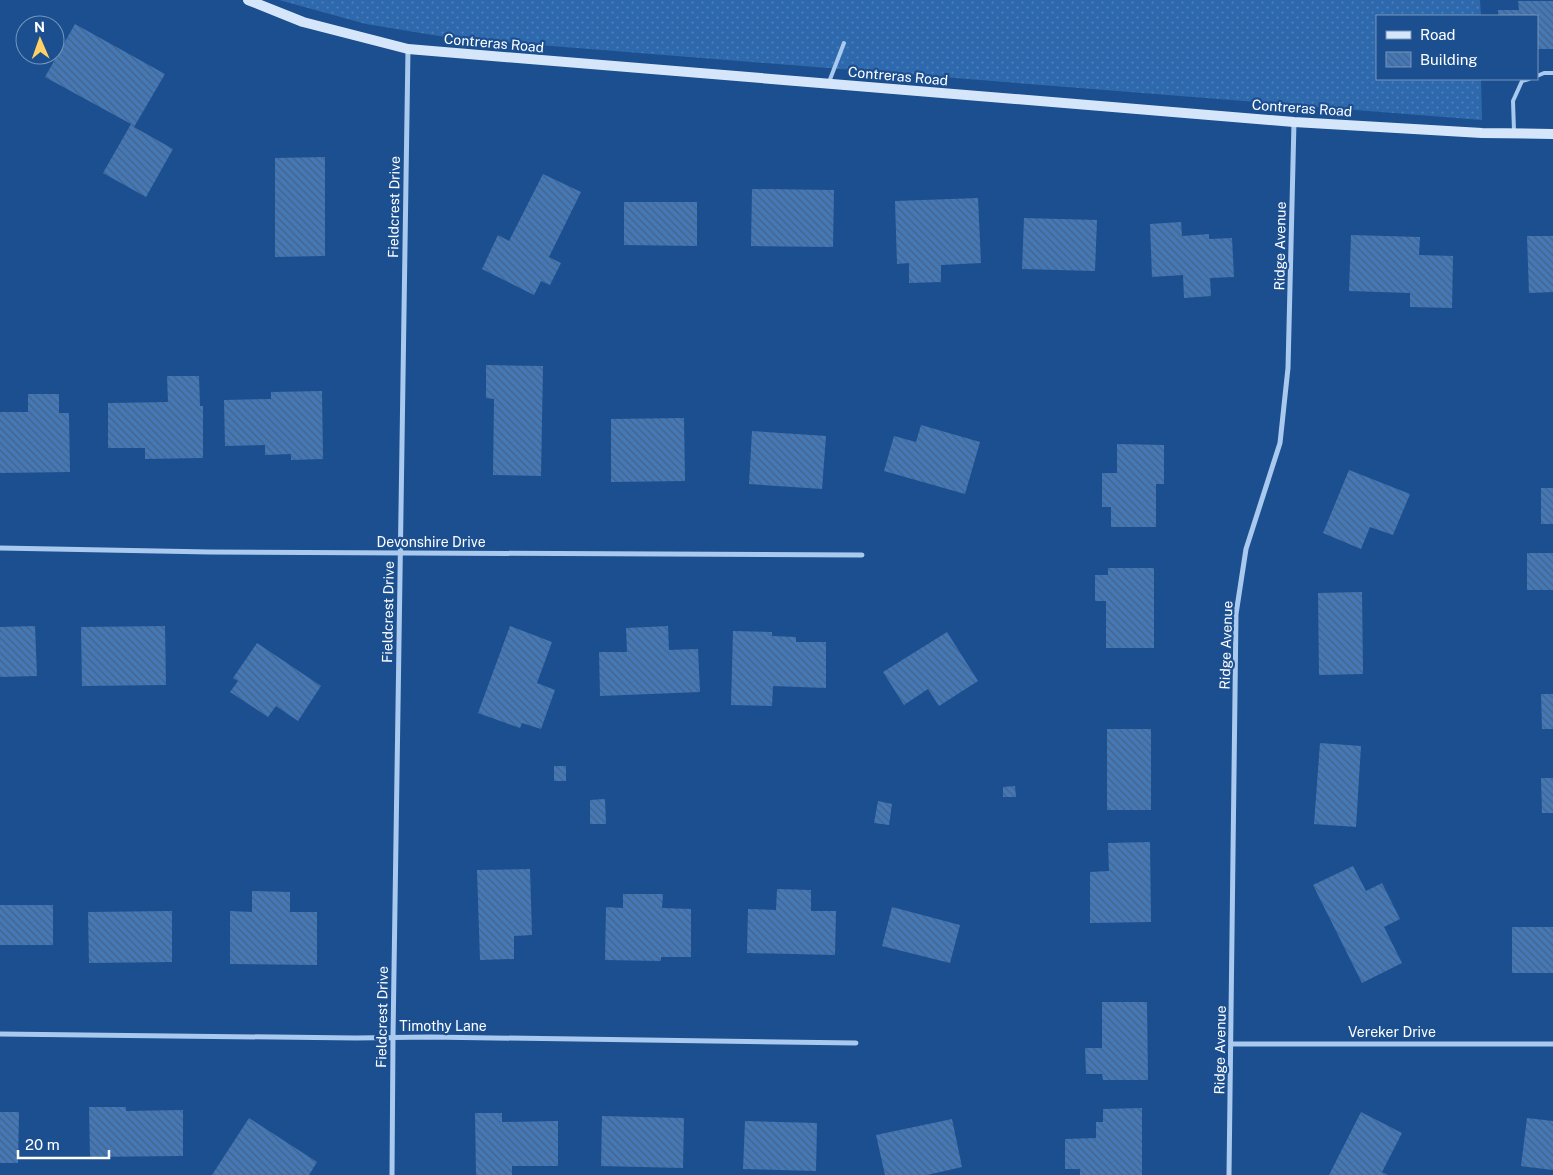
<svg xmlns="http://www.w3.org/2000/svg" width="1553" height="1175" font-family="'Public Sans',sans-serif">
<style>
.grass{fill:url(#grass-dots)}
.building{fill:url(#building-back-hatch)}
.lines{fill:none;stroke-linecap:round;stroke-linejoin:round}
.lane{stroke:#a9c9ee;stroke-width:4}
.street{stroke:#a9c9ee;stroke-width:5}
.secondary{stroke:#d6e6fa;stroke-width:10}
.labels{text-anchor:middle;dominant-baseline:central;stroke-width:4.5;stroke-linejoin:round;paint-order:stroke}
.street-label{font-size:14px;fill:#fff;stroke:#1b4f8f}
</style>
<defs>
<pattern id="grass-dots" width="8" height="8" patternUnits="userSpaceOnUse" patternTransform="scale(1.25)"><rect width="8" height="8" fill="#2e69ad"/><path d="M2 2h.1M6 6h.1" fill="none" stroke="#4d80b9" stroke-width="1.8" stroke-linecap="round"/></pattern>
<pattern id="building-back-hatch" width="6" height="6" patternUnits="userSpaceOnUse" patternTransform="scale(1.25)"><rect width="6" height="6" fill="#4478b7"/><path d="M-1 5l2 2M0 0l6 6M5-1l2 2" fill="none" stroke="#486282"/></pattern>
</defs>
<rect width="100%" height="100%" fill="#1b4f8f"/>
<path class="grass" d="M 279,0 L 1480,0 L 1481,16 L 1377,16 L 1377,79 L 1481,79 L 1482,120 L 451,38 L 366,24 Z"/>
<path class="building" d="M 1518,1 L 1553,1 L 1553,49 L 1537,49 L 1537,16 L 1498,16 L 1498,10 L 1519,10 Z
M 75,24 L 165,74 L 134,127 L 173,149 L 146,197 L 103,173 L 131,124 L 45,77 Z
M 325,157 L 325,256 L 275,257 L 275,158 Z
M 543,174 L 581,192 L 549,257 L 561,263 L 550,285 L 541,281 L 534,295 L 482,269 L 498,235 L 509,241 Z
M 752,189 L 834,190 L 833,247 L 751,246 Z
M 978,198 L 981,263 L 941,265 L 941,282 L 909,283 L 909,263 L 897,264 L 895,201 Z
M 624,202 L 697,202 L 697,246 L 624,245 Z
M 1024,218 L 1097,220 L 1095,271 L 1022,269 Z
M 1181,222 L 1182,236 L 1209,234 L 1209,239 L 1232,238 L 1234,277 L 1210,278 L 1211,296 L 1184,298 L 1183,275 L 1152,277 L 1150,224 Z
M 1351,235 L 1420,237 L 1419,255 L 1453,256 L 1452,308 L 1410,307 L 1410,293 L 1349,291 Z
M 1527,236 L 1553,236 L 1553,292 L 1529,293 Z
M 486,365 L 543,366 L 541,476 L 493,475 L 494,399 L 486,398 Z
M 167,376 L 199,376 L 200,406 L 203,406 L 203,458 L 145,459 L 145,448 L 108,448 L 108,403 L 168,402 Z
M 322,391 L 323,459 L 291,460 L 291,454 L 265,455 L 265,445 L 225,446 L 224,400 L 271,399 L 271,392 Z
M 28,394 L 59,394 L 59,413 L 69,413 L 70,472 L 0,473 L 0,412 L 28,412 Z
M 684,418 L 685,481 L 611,482 L 611,419 Z
M 921,425 L 980,442 L 965,494 L 884,471 L 894,436 L 916,442 Z
M 752,431 L 826,436 L 822,489 L 749,484 Z
M 1117,444 L 1164,445 L 1164,484 L 1156,484 L 1156,527 L 1111,527 L 1111,507 L 1102,507 L 1102,473 L 1117,473 Z
M 1349,470 L 1410,494 L 1393,535 L 1370,527 L 1361,549 L 1323,533 Z
M 1541,488 L 1553,488 L 1553,524 L 1541,524 Z
M 1527,553 L 1553,553 L 1553,590 L 1527,590 Z
M 1108,568 L 1154,568 L 1154,648 L 1106,648 L 1106,601 L 1095,601 L 1095,575 L 1108,575 Z
M 1362,592 L 1363,674 L 1319,675 L 1318,593 Z
M 35,626 L 37,676 L 0,677 L 0,627 Z
M 165,626 L 166,685 L 82,686 L 81,627 Z
M 510,626 L 552,642 L 537,683 L 555,690 L 541,729 L 522,723 L 520,728 L 478,713 Z
M 668,626 L 669,650 L 698,649 L 700,692 L 600,696 L 599,652 L 627,652 L 626,628 Z
M 733,631 L 772,632 L 772,636 L 796,637 L 796,642 L 826,642 L 826,688 L 773,686 L 772,706 L 731,705 Z
M 947,632 L 978,681 L 939,706 L 928,689 L 904,705 L 883,672 Z
M 257,643 L 321,686 L 298,721 L 276,706 L 268,717 L 230,692 L 238,681 L 233,678 Z
M 1541,694 L 1553,694 L 1553,729 L 1542,729 Z
M 1107,729 L 1151,729 L 1151,810 L 1107,810 Z
M 1320,743 L 1361,746 L 1356,827 L 1314,824 Z
M 554,766 L 566,766 L 566,781 L 554,781 Z
M 1541,778 L 1553,778 L 1553,813 L 1542,813 Z
M 1015,786 L 1016,797 L 1003,797 L 1003,787 Z
M 605,799 L 606,824 L 590,824 L 590,800 Z
M 878,801 L 892,804 L 889,825 L 874,823 Z
M 1150,842 L 1151,922 L 1090,923 L 1090,872 L 1109,871 L 1108,843 Z
M 1353,866 L 1366,891 L 1382,883 L 1400,919 L 1384,927 L 1402,963 L 1362,983 L 1313,885 Z
M 530,869 L 532,935 L 514,936 L 514,959 L 480,960 L 477,870 Z
M 777,889 L 811,890 L 811,911 L 836,911 L 835,955 L 747,953 L 748,909 L 776,910 Z
M 252,891 L 290,892 L 290,912 L 317,912 L 317,965 L 230,964 L 230,911 L 252,912 Z
M 623,894 L 663,894 L 662,908 L 691,909 L 691,957 L 661,957 L 661,961 L 605,960 L 606,907 L 623,908 Z
M 0,905 L 53,905 L 53,945 L 0,945 Z
M 892,907 L 960,925 L 950,963 L 882,946 Z
M 172,911 L 172,962 L 89,963 L 88,912 Z
M 1512,927 L 1553,927 L 1553,973 L 1512,973 Z
M 1102,1002 L 1147,1002 L 1148,1080 L 1103,1080 L 1102,1074 L 1086,1074 L 1085,1048 L 1102,1048 Z
M 89,1107 L 126,1107 L 126,1111 L 183,1110 L 183,1156 L 90,1157 Z
M 1142,1108 L 1142,1175 L 1080,1175 L 1080,1169 L 1065,1169 L 1065,1139 L 1096,1138 L 1096,1122 L 1103,1122 L 1103,1109 Z
M 0,1112 L 19,1112 L 18,1163 L 0,1163 Z
M 1361,1112 L 1402,1133 L 1382,1172 L 1388,1175 L 1329,1175 Z
M 475,1113 L 502,1113 L 502,1122 L 558,1121 L 558,1166 L 512,1166 L 512,1175 L 476,1175 Z
M 602,1116 L 684,1118 L 683,1168 L 601,1166 Z
M 249,1118 L 317,1162 L 309,1175 L 212,1175 Z
M 1527,1118 L 1553,1121 L 1553,1170 L 1521,1166 Z
M 952,1119 L 962,1167 L 927,1175 L 885,1175 L 876,1135 Z
M 745,1121 L 817,1123 L 816,1171 L 743,1169 Z"/>
<g class="lines">
<path class="lane" d="M 1537,76 L 1544,73 L 1553,73
M 829,82 L 844,43
M 1514,131 L 1513,101 L 1522,81 L 1529,79"/>
<path class="street" d="M 0,548 L 210,552 L 862,555
M 0,1034 L 356,1038 L 430,1037 L 856,1043
M 1232,1044 L 1553,1044
M 392,1175 L 393,1037 L 408,49
M 1229,1175 L 1236,614 L 1246,549 L 1280,443 L 1288,368 L 1294,122"/>
<path class="secondary" d="M 248,0 L 303,22 L 408,49 L 1294,122 L 1482,133 L 1553,134"/>
</g>
<g class="labels">
<g class="street-label">
<text transform="translate(494 43) rotate(5)">Contreras Road</text>
<text transform="translate(898 76) rotate(5)">Contreras Road</text>
<text transform="translate(1302 108) rotate(4)">Contreras Road</text>
<text transform="translate(394 207) rotate(-89)">Fieldcrest Drive</text>
<text transform="translate(1280 246) rotate(-89)">Ridge Avenue</text>
<text x="431" y="542">Devonshire Drive</text>
<text transform="translate(388 612) rotate(-89)">Fieldcrest Drive</text>
<text transform="translate(1226 645) rotate(-88)">Ridge Avenue</text>
<text transform="translate(382 1017) rotate(-89)">Fieldcrest Drive</text>
<text x="443" y="1026">Timothy Lane</text>
<text x="1392" y="1032">Vereker Drive</text>
<text transform="translate(1220 1050) rotate(-89)">Ridge Avenue</text>
</g>
</g>
<rect x="1376" y="15" width="162" height="65" fill="#1b4f8f" stroke="#7695bc"/>
<rect x="1386" y="31" width="25" height="8" fill="#d6e6fa" stroke="#7695bc"/>
<text x="1420" y="40" font-size="15" fill="#ffffff">Road</text>
<rect x="1386" y="52" width="25" height="15" fill="url(#building-back-hatch)" stroke="#7695bc"/>
<text x="1420" y="65" font-size="15" fill="#ffffff">Building</text>
<g transform="translate(40 40) rotate(358)"><circle r="24" fill="#1b4f8f" stroke="#7695bc"/>
<path d="M0-4L9 19L0 12L-9 19Z" fill="#ffd166"/>
<text y="-8" font-size="14" font-weight="bold" text-anchor="middle" fill="#ffffff">N</text>
</g>
<path d="M18 1150v8h91v-8" fill="none" stroke="#ffffff" stroke-width="2.5"/>
<text x="25" y="1150" font-size="15" fill="#ffffff" stroke="#1b4f8f" stroke-width="4" paint-order="stroke">20 m</text>
</svg>
